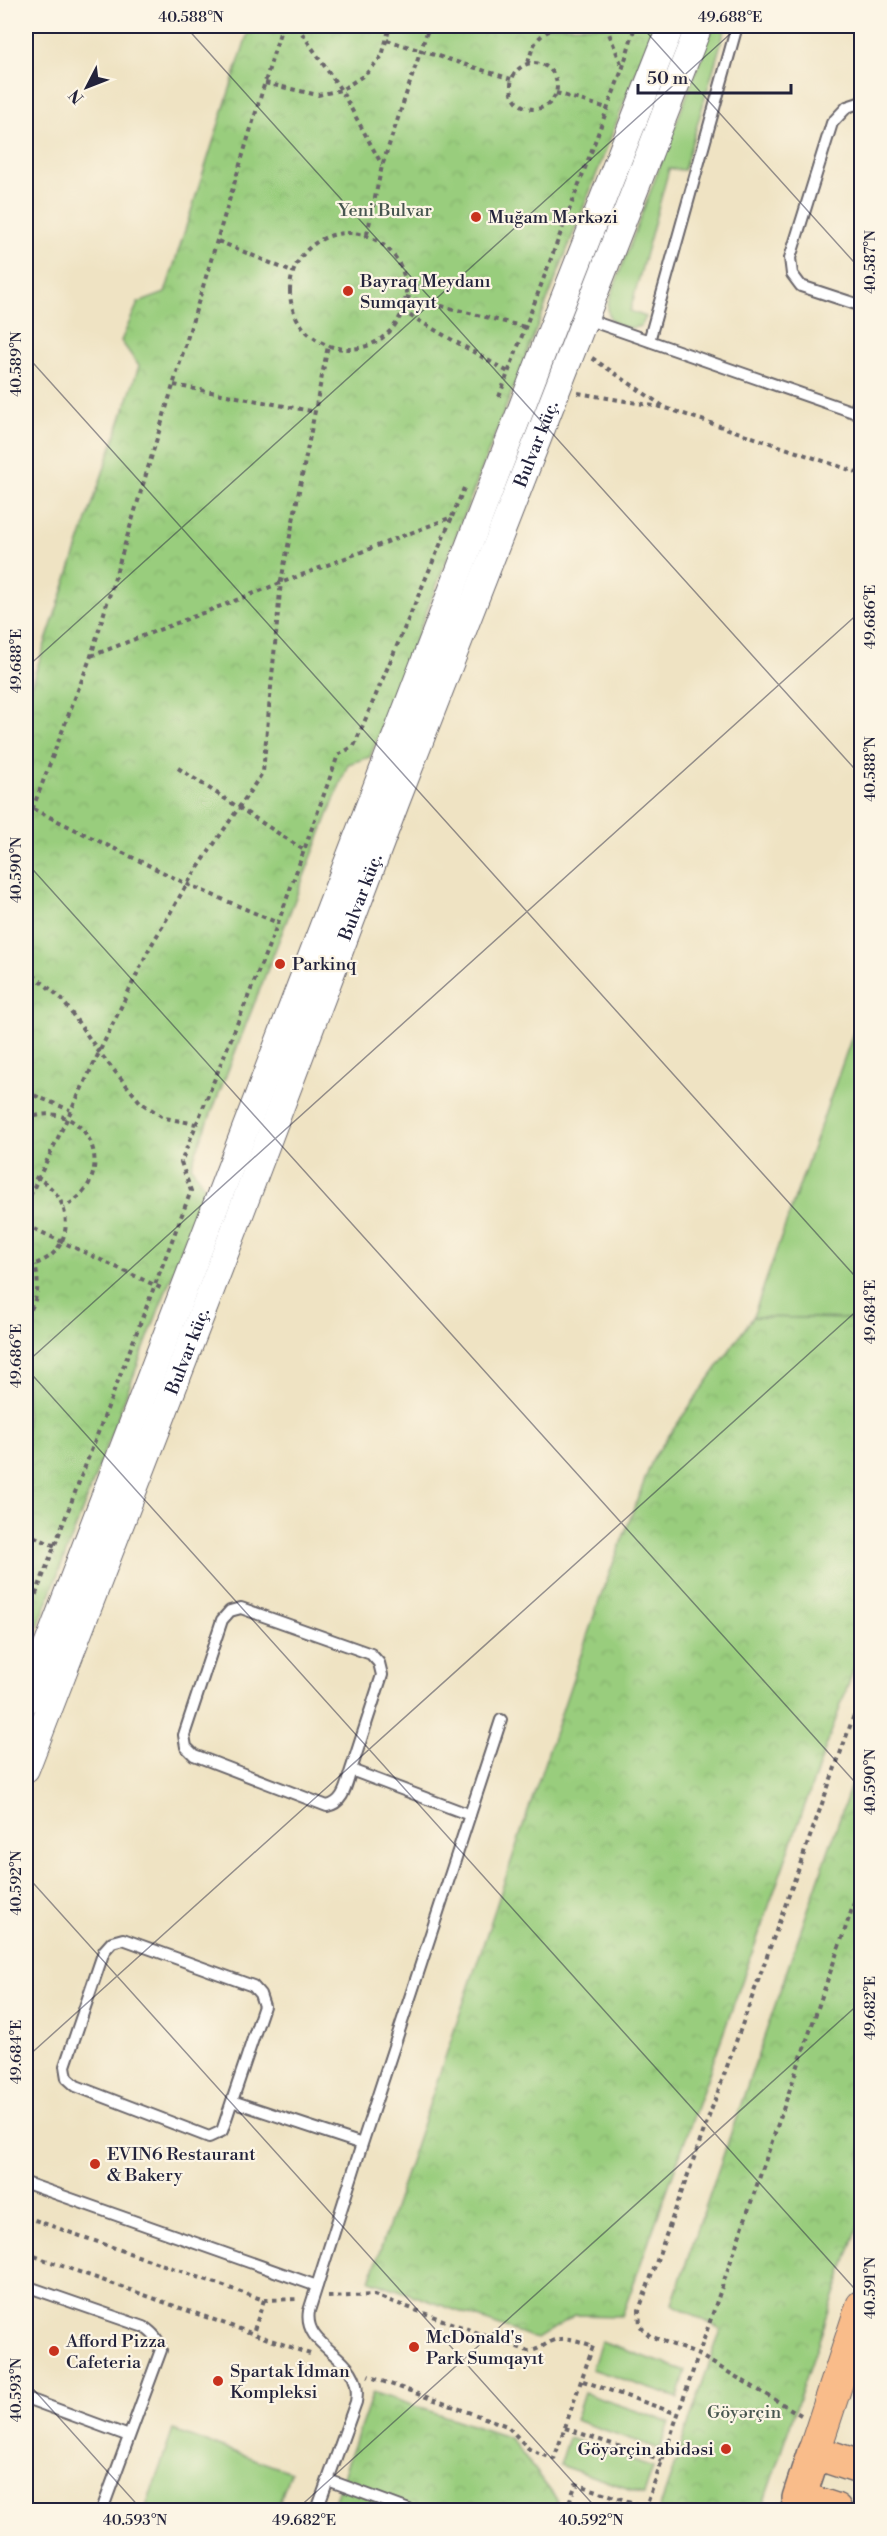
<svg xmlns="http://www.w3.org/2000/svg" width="887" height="2536" font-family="'Libre Bodoni',serif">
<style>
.green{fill:#99cd7d;stroke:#5e785c;stroke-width:1.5}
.park{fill:url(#park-crowns);stroke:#5e785c;stroke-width:1.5}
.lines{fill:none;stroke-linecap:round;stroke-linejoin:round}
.service-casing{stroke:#6a666b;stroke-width:14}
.tertiary-casing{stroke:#6a666b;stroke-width:28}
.primary-casing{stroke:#6a666b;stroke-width:34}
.trunk-casing{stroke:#6a666b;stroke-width:36}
.path{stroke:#6a666b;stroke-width:4;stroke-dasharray:4.5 4.5;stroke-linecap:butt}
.service{stroke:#fff;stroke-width:10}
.tertiary{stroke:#fff;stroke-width:26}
.primary{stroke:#f9bc8a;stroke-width:32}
.trunk{stroke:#f9bc8a;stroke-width:33}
.ticks{fill:none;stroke:#22223b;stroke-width:1.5;stroke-opacity:0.45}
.poi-dot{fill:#c8321e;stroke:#fcf5e5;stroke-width:2}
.labels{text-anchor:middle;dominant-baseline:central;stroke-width:4.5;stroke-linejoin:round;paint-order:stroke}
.park-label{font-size:18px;fill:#46554f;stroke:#fcf5e5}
.poi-label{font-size:18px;fill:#22223b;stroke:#fcf5e5;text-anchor:start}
.street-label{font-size:18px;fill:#22223b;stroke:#fcf5e5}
.neatline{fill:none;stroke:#22223b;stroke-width:2}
.ticks-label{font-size:15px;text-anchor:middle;fill:#22223b}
</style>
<defs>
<pattern id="park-crowns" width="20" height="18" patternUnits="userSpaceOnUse" patternTransform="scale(1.5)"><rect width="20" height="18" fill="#99cd7d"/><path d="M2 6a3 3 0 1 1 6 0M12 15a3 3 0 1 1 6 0" fill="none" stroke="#84b06d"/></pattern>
</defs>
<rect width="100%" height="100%" fill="#fcf5e5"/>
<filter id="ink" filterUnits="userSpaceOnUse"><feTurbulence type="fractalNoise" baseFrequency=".0167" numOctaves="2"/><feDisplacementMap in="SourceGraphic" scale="12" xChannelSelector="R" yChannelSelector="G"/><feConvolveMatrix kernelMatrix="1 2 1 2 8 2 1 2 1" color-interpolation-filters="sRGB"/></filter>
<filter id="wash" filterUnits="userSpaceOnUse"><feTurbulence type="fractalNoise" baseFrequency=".008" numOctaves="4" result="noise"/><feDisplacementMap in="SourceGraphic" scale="24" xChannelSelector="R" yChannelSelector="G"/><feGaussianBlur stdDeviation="1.35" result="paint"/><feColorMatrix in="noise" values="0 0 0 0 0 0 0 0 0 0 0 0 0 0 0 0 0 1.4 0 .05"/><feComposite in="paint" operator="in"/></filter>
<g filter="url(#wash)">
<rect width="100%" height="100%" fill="#efe3c3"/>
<path class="green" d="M 713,26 L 726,26 L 684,170 L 669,169 L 630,311 L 646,317 L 641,326 C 623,331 605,324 608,303 Z
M 861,1011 L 861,1303 L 853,1319 L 753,1317 Z
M 601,2342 L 686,2371 L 678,2398 L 592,2369 Z
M 584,2393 L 669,2422 L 660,2449 L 575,2420 Z
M 173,2430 L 290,2472 L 277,2510 L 145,2510 Z
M 568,2438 L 653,2467 L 644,2494 L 559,2465 Z"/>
<path class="park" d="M 250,26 L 654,26 L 370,757 L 348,764 L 191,1165 L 205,1188 L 26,1658 L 26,700 L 139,366 L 121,341 L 138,303 L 165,293 Z
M 753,1317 L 853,1319 L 861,1323 L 861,1649 L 622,2316 L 575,2315 L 537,2339 L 370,2280 L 599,1601 L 653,1458 Z
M 861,1756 L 861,2218 L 761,2510 L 659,2510 L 721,2329 L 672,2304 Z
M 373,2392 L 510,2438 L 558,2501 L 555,2510 L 331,2510 Z"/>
</g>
<g filter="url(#ink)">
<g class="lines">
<g class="service-casing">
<path id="service" d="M 862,102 L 847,107 L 832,123 L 790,258 L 792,274 L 801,286 L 862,306
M 586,319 L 862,415
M 649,341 L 737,26
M 855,413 L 862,390
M 351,1770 L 382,1675 L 379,1663 L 371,1654 L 241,1608 L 230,1611 L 222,1620 L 184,1735 L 186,1747 L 194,1755 L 327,1806 C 344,1803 346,1785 351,1770 L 470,1815
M 232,2101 L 264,2006 L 260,1994 L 253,1986 L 123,1939 L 112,1942 L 104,1951 L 65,2066 L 67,2078 L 76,2086 L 209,2137 L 222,2131 L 232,2101 L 362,2144
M 26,2183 L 317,2286
M 26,2286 L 144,2327 C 154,2334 158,2339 161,2350 L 102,2510
M 26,2398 L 129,2436
M 328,2480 L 409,2510
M 317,2510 L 356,2402 C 365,2354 302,2351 309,2311 L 362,2144 L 501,1720"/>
</g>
<g class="tertiary-casing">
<g id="tertiary">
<path d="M 26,1701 L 549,336 L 671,26"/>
<path id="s1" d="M 26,1769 L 235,1228 L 397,800 L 699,26"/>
</g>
</g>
<g class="primary-casing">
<path id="primary" d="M 814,2452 L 862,2306"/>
</g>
<g class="trunk-casing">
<path id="trunk" d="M 835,2510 L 799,2498 L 814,2452 L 862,2468"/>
</g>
<path class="path" d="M 297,26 L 341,90 L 382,165
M 606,26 L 622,66
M 387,40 L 511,79
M 528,63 C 534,40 538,35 560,26
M511 86a23 23 0 1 1 46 0a23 23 0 1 1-46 0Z
M 265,83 L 318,95 L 341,90 L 366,74 L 382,56 L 390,26
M 556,93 L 607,108
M290 291a58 58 0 1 1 116 0a58 58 0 1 1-116 0Z
M 367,234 L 382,166 L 429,26
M 218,241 L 292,272
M 406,297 L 525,327
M 402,311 L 510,373
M 592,358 L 663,406
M 174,385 L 316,412
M 578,393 L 666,408 L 862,474
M 499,397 L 623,67 L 635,26
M 91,656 L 452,517 L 464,488
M 178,768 L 304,850
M 33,809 L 187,884 L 278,923
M 26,826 L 91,656 L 282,26
M 26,969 L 61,998 L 99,1052 L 141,1103 L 165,1118 L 196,1124
M 26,1080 L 26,1089
M 26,1092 L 70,1110
M 26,1119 C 87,1094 124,1176 64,1207
M 26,1174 C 78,1188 80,1258 26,1266
M 26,1204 L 148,951 L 187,884 L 263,772 L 281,581 L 328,346
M 26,1225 L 163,1289
M 26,1317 C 38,1300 40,1285 35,1265
M 26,1533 L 55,1546
M 26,1620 L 191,1191 L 181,1162 L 278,923 L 338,755 L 354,746 L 452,517
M 26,2217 L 264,2300 L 253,2333
M 26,2253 L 310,2354
M 328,2297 L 374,2295 L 528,2351 C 539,2351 545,2343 555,2340 C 568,2336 581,2342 593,2346 L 554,2459 L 529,2449 L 507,2426 L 368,2376
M 264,2300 L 300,2299
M 583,2381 L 678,2414
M 801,2415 L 699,2355 L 650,2336 L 640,2326 L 639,2310 L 862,1693
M 565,2428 L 662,2461
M 566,2510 L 576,2484 L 646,2507 L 752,2510
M 645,2510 L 862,1880"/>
<use href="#service" class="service"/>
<use href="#tertiary" class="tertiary"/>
<use href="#primary" class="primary"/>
<use href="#trunk" class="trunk"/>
</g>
</g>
<path class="ticks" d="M 185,26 L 862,777M 641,26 L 862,271M 26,355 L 862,1284M 26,668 L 739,26M 26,862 L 862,1790M 26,1363 L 862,610M 26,1368 L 862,2297M 26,1875 L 598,2510M 26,2058 L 862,1306M 26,2381 L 142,2510M 296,2510 L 862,2001"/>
<g class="poi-dot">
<circle cx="476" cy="217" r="6"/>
<circle cx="348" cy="291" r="6"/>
<circle cx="280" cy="964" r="6"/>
<circle cx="95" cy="2164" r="6"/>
<circle cx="414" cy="2347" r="6"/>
<circle cx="54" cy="2351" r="6"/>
<circle cx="218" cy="2381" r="6"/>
<circle cx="726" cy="2449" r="6"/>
</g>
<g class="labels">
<g class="park-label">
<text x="385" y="210">Yeni Bulvar</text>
<text x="744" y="2412">Göyərçin</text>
</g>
<g class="poi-label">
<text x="488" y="217">Muğam Mərkəzi</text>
<text x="360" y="281">Bayraq Meydanı<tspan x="360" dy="21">Sumqayıt</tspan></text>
<text x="292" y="964">Parkinq</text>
<text x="107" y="2154">EVIN6 Restaurant<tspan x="107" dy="21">&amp; Bakery</tspan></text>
<text x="426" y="2337">McDonald's<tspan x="426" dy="21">Park Sumqayıt</tspan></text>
<text x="66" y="2341">Afford Pizza<tspan x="66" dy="21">Cafeteria</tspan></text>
<text x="230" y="2371">Spartak İdman<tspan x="230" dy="21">Kompleksi</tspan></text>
<text x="714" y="2449" text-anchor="end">Göyərçin abidəsi</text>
</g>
<g class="street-label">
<text stroke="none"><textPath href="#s1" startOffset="1420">Bulvar küç.</textPath></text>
<text stroke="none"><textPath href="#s1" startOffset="934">Bulvar küç.</textPath></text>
<text stroke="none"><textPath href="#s1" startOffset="448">Bulvar küç.</textPath></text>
</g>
</g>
<rect width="887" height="2536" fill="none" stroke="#fcf5e5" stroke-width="66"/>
<g transform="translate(87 87) rotate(228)" stroke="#fcf5e5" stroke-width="4.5" paint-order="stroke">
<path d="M0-4.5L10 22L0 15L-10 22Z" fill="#22223b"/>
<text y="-9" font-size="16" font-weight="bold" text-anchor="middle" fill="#22223b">N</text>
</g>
<path d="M638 84v9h153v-9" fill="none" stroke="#22223b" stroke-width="3"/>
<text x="647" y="84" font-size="18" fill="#22223b" stroke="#fcf5e5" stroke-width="4.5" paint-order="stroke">50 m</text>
<rect x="33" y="33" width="821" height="2470" class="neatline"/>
<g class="ticks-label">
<text x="191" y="22">40.588°N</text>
<text x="730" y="22">49.688°E</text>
<text transform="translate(870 262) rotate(-90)" y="5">40.587°N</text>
<text transform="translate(16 364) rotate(-90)" y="5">40.589°N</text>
<text transform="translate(870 617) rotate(-90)" y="5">49.686°E</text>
<text transform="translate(16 661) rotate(-90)" y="5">49.688°E</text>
<text transform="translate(870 769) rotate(-90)" y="5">40.588°N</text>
<text transform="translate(16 870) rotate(-90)" y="5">40.590°N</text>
<text transform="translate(870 1312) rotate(-90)" y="5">49.684°E</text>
<text transform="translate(16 1356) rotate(-90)" y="5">49.686°E</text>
<text transform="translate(870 1782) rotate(-90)" y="5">40.590°N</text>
<text transform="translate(16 1883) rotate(-90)" y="5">40.592°N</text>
<text transform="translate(870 2008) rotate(-90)" y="5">49.682°E</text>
<text transform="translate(16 2052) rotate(-90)" y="5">49.684°E</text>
<text transform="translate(870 2288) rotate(-90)" y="5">40.591°N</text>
<text transform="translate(16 2390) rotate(-90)" y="5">40.593°N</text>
<text x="135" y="2525">40.593°N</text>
<text x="304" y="2525">49.682°E</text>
<text x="591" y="2525">40.592°N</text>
</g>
</svg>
